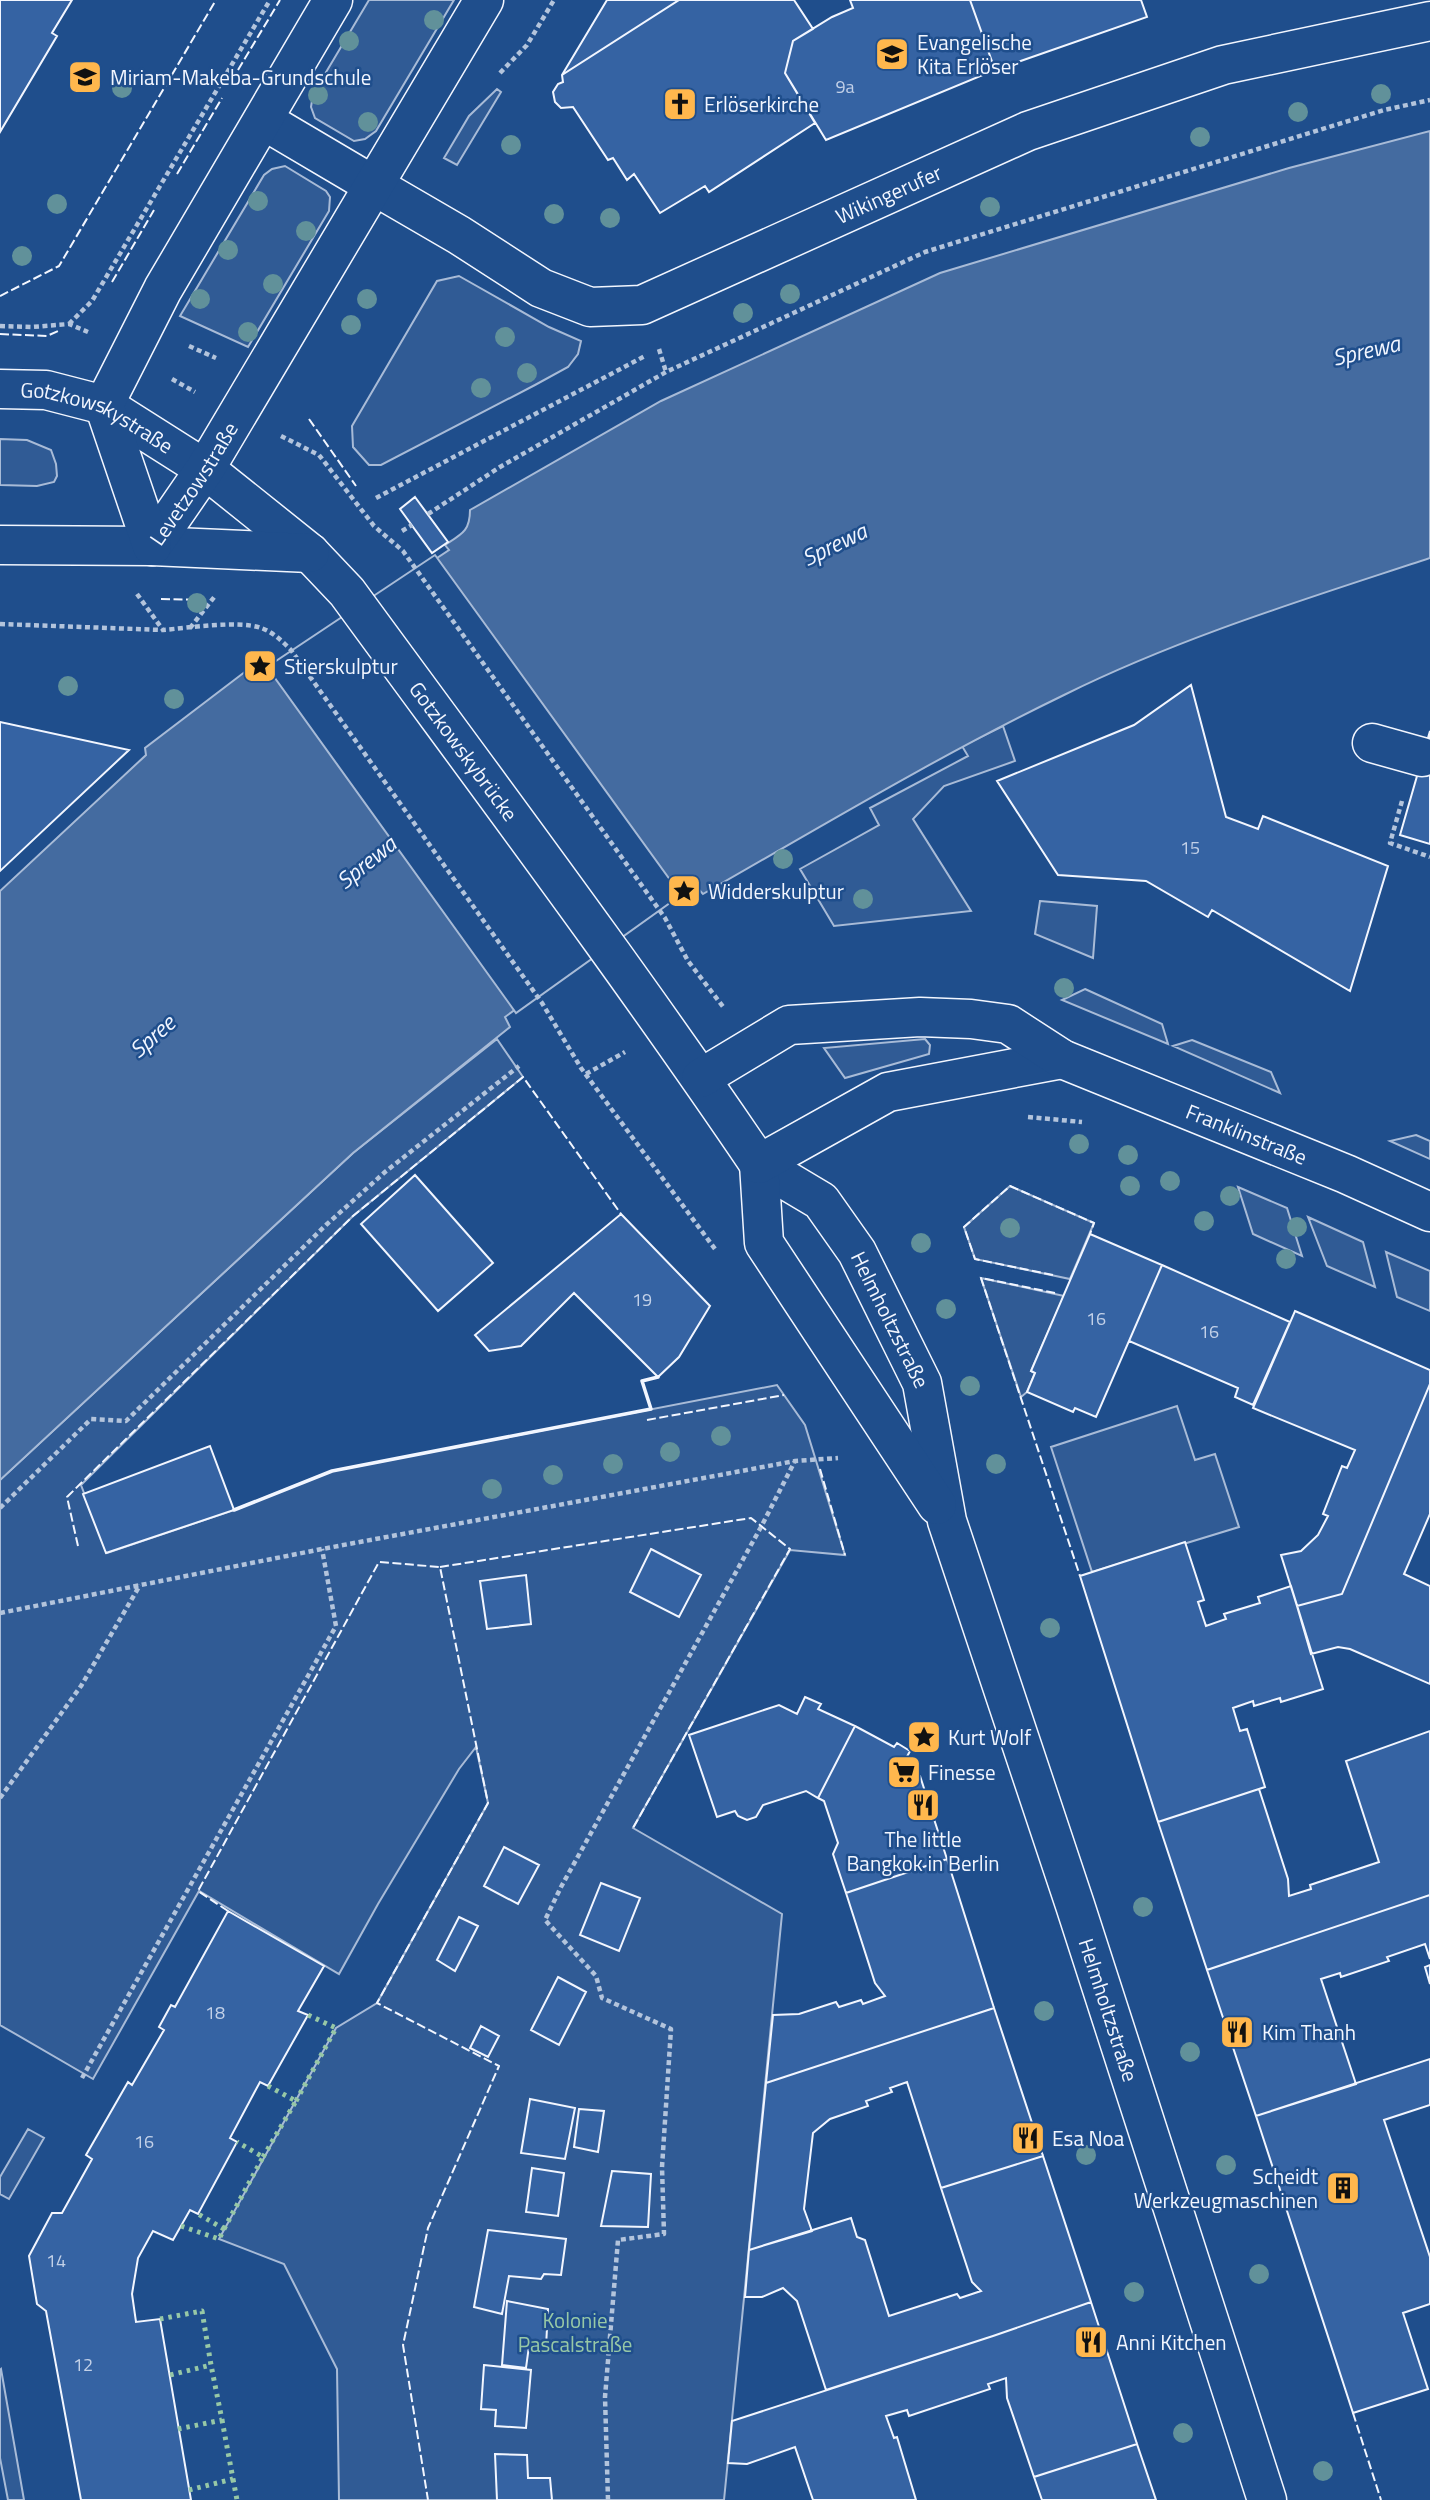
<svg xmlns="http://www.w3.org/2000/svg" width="1430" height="2500" font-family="'Titillium Web',sans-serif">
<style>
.built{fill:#305b95;stroke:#a8bbd7;stroke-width:2}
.water{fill:#446ba0;stroke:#a8bbd7;stroke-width:2}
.pier{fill:#1f4e8c;stroke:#a8bbd7;stroke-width:2}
.building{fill:#3563a3;stroke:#f2f6ff;stroke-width:2}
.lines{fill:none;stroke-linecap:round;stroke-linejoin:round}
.minor-casing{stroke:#f2f6ff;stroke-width:41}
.major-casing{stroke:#f2f6ff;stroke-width:41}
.path{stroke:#b3c4dc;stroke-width:4.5;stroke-dasharray:5 3.5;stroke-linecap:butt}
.minor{stroke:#1f4e8c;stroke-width:38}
.major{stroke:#1f4e8c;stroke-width:38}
.hedge{stroke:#97c8a6;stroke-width:5;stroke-dasharray:3.5 5;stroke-linecap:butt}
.fence{stroke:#f2f6ff;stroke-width:2;stroke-dasharray:9 3.5;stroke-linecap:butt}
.wall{stroke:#f2f6ff;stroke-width:3.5}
.tree{fill:#61919a}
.labels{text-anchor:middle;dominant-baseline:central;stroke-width:5;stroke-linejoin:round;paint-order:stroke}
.number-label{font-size:18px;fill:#c3d1e8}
.poi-label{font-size:21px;fill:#f2f6ff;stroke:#1f4e8c;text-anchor:start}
.street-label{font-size:21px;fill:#f2f6ff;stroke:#1f4e8c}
.park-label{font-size:21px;fill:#97c8a6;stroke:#1f4e8c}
.water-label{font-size:23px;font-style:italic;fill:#f2f6ff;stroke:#1f4e8c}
</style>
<rect width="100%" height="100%" fill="#1f4e8c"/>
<path class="built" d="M 369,0 L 454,0 L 376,131 L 365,139 L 354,141 L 315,118 L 311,107 L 313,94 Z
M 497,89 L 501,92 L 457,165 L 444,158 L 469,116 Z
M 285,166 L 326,191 L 330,197 L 329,211 L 248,347 L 180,316 L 264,175 L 272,169 Z
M 459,276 L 549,327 L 581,341 L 578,354 L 568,367 L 535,385 L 381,465 L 369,465 L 353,447 L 352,426 L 437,281 Z
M 0,439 L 27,440 L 51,450 L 56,464 L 57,476 L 54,482 L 37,486 L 0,485 Z
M 1003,726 L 1015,761 L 944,786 L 913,819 L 971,911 L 834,926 L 800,869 L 879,825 L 870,808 L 968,756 L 962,746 Z
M 1040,901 L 1097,906 L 1093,958 L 1035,934 Z
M 1085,989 L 1162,1024 L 1168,1044 L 1062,1000 Z
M 497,1039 L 523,1077 L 353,1216 L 81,1485 L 107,1553 L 234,1510 L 332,1471 L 777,1385 L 805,1425 L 845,1555 L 790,1550 L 633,1828 L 782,1914 L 724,2500 L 339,2500 L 337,2369 L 284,2264 L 219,2239 L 336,2028 L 377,2003 L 488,1803 L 476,1747 L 459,1769 L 378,1904 L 339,1974 L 199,1891 L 93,2079 L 0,2025 L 0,1480 L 353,1153 Z
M 925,1039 L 930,1045 L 929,1054 L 845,1078 L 824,1048 Z
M 1192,1040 L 1271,1072 L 1280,1093 L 1173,1046 Z
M 1416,1135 L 1430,1141 L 1430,1159 L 1390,1141 Z
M 1010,1186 L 1094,1223 L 1070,1279 L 975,1259 L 964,1227 Z
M 1238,1187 L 1287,1208 L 1302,1256 L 1253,1234 Z
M 1308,1217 L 1363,1242 L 1375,1287 L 1327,1266 Z
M 1386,1252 L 1430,1271 L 1430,1311 L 1397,1297 Z
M 981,1278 L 1064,1296 L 1031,1371 L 1035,1373 L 1027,1392 L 1021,1397 Z
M 1177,1406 L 1195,1460 L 1215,1454 L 1239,1527 L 1092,1572 L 1051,1447 Z
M 28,2129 L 44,2138 L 9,2199 L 0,2194 L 0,2177 Z
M 0,2370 L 1,2369 L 24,2500 L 8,2500 L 0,2458 Z"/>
<path class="water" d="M 1430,131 L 1430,558 C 1306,599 1181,637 1064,695 C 940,755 822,826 703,894 L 692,882 L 505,1017 L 510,1027 L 353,1153 L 0,1480 L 0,891 L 146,755 L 145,748 L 250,668 L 259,676 L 449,550 L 445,545 C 462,534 470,531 470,510 L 661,401 L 940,273 L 1289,168 Z"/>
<path class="pier" d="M 435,555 L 681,895 L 516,1013 L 267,667 Z"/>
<path class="building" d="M 0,0 L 72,0 L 52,33 L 57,36 L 0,132 Z
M 607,0 L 679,0 L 562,75 Z
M 679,0 L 794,0 L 813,29 L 793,41 L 785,73 L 815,123 L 709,192 L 705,186 L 660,213 L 634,174 L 627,180 L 613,158 L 608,160 L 573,107 L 561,108 L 555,102 L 553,92 L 558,84 L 563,82 L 562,75 Z
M 850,0 L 970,0 L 995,70 L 826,140 L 785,73 L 793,41 L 832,17 L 853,8 Z
M 970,0 L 1141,0 L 1147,17 L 995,70 Z
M 415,497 L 448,542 L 432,553 L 400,509 Z
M 1191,685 L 1226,817 L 1258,829 L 1263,816 L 1388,866 L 1350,991 L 1212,910 L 1208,917 L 1146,881 L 1058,875 L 997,781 L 1134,725 Z
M 0,722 L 129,750 L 0,871 Z
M 1430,731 L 1430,844 L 1400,835 Z
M 415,1175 L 493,1263 L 438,1311 L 361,1224 Z
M 621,1214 L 710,1306 L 679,1357 L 658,1377 L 574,1293 L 521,1346 L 489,1351 L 475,1335 Z
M 1090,1234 L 1162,1265 L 1096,1417 L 1075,1408 L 1073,1412 L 1027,1392 L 1035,1373 L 1031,1371 Z
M 1162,1265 L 1290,1322 L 1253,1405 L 1235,1397 L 1238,1388 L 1129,1341 Z
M 1295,1311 L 1430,1370 L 1430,1384 L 1342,1594 L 1297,1606 L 1281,1555 L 1301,1551 L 1318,1535 L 1328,1516 L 1323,1514 L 1342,1466 L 1347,1468 L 1355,1450 L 1253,1408 Z
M 1430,1384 L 1430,1514 L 1404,1574 L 1430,1586 L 1430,1684 L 1350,1649 L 1338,1647 L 1311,1654 L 1297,1606 L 1342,1594 Z
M 210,1446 L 234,1510 L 106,1553 L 83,1494 Z
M 1185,1542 L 1204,1600 L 1198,1602 L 1206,1626 L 1226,1619 L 1224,1614 L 1260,1603 L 1258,1597 L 1291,1586 L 1323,1689 L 1281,1702 L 1280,1698 L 1254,1706 L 1253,1701 L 1233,1708 L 1240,1731 L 1247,1729 L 1265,1787 L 1158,1822 L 1080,1576 Z
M 651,1549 L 701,1575 L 679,1617 L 630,1592 Z
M 526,1575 L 531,1624 L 487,1629 L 480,1581 Z
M 805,1697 L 821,1704 L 818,1709 L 855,1726 L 818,1798 L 806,1791 L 763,1805 L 756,1817 L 747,1820 L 738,1816 L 735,1811 L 717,1817 L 689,1735 L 779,1705 L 797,1714 Z
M 855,1726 L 894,1747 L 897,1743 L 910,1751 L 901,1768 L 920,1776 L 947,1859 L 846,1893 L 833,1854 L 838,1843 L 824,1801 L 818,1798 Z
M 1430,1731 L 1430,1895 L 1207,1970 L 1158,1822 L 1259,1789 L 1288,1879 L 1289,1896 L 1311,1889 L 1310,1885 L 1379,1862 L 1346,1761 Z
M 504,1847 L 539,1865 L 518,1904 L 484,1886 Z
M 947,1859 L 994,2008 L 766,2083 L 773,2015 L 799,2014 L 836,2002 L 839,2007 L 861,2000 L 863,2004 L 885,1996 L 875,1983 L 846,1893 Z
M 601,1883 L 640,1898 L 619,1951 L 580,1935 Z
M 1430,1895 L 1430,1959 L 1425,1944 L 1387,1957 L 1389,1961 L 1341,1977 L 1340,1973 L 1321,1979 L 1356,2084 L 1256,2116 L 1207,1970 Z
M 228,1911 L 324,1966 L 298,2011 L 308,2015 L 268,2086 L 260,2082 L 230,2138 L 237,2142 L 198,2214 L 190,2210 L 173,2240 L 153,2231 L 138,2258 L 132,2294 L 136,2322 L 160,2319 L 191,2500 L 81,2500 L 46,2311 L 37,2304 L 29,2256 L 52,2213 L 62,2213 L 92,2159 L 86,2155 L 128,2082 L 132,2085 L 164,2030 L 159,2027 L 171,2005 L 175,2007 Z
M 459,1917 L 478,1926 L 455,1971 L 437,1960 Z
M 1430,1965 L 1430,1984 L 1425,1967 Z
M 558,1977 L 586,1992 L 559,2045 L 531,2030 Z
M 994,2008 L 1043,2156 L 941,2188 L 907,2082 L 890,2088 L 892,2092 L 866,2101 L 868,2106 L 830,2119 L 813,2133 L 804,2209 L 812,2231 L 749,2250 L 766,2083 Z
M 481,2026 L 499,2036 L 488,2057 L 470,2048 Z
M 1430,2059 L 1430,2105 L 1384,2120 L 1430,2257 L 1430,2304 L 1403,2313 L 1428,2389 L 1353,2413 L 1256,2116 Z
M 530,2099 L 575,2108 L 565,2159 L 521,2153 Z
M 579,2109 L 604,2111 L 598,2152 L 574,2147 Z
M 1043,2156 L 1091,2302 L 993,2336 L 826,2390 L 797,2301 L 783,2288 L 762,2297 L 745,2297 L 749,2250 L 851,2218 L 857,2237 L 865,2240 L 889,2316 L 957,2294 L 960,2298 L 981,2291 L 972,2282 L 941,2188 Z
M 532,2168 L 564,2173 L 558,2216 L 526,2212 Z
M 612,2171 L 651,2174 L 648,2227 L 601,2226 Z
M 488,2230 L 566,2239 L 561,2275 L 544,2274 L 541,2279 L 509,2276 L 502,2314 L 474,2307 Z
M 507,2301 L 548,2309 L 546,2347 L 529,2346 L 526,2368 L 502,2365 Z
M 1091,2302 L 1137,2444 L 1034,2477 L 1007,2398 L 1006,2378 L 988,2384 L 990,2389 L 909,2416 L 907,2410 L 886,2416 L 894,2438 L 897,2437 L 916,2500 L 813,2500 L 795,2447 L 747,2464 L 728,2463 L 732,2421 L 993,2336 Z
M 484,2365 L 531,2370 L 526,2428 L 495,2426 L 496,2410 L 481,2409 Z
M 1137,2444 L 1156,2500 L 1042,2500 L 1034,2477 Z
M 495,2454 L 527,2455 L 528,2478 L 550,2478 L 552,2500 L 497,2500 Z"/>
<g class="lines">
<g class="minor-casing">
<g id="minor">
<path id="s1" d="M 373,185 L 459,235 L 541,288 L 590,307 L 642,305 L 1028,131 L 1223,65 L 1430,21"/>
<path d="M 1372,743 L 1422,757"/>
<path id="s2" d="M 759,1164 L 821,1201 L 857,1252 L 922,1383 L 947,1521 L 1075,1905 L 1267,2500"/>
<path d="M 759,1164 L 764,1243 L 937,1505"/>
</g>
</g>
<g class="major-casing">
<g id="major">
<path d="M 263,120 L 373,185"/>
<path id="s3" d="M 0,389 L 46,390 L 104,405 L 205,469 L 310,553 L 347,592 C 486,782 627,969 759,1164 L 888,1092 L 1062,1059"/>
<path d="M 0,545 L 152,546 L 310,553"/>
<path id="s4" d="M 152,546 L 205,469 L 484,0"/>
<path d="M 152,546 L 104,405 L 163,289 L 333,0"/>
<path id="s5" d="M 701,1078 L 789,1025 L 920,1017 L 971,1019 L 1008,1024 L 1062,1059 L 1346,1174 L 1430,1212"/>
</g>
</g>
<path class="path" d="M 500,73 L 527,45 L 554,0
M 69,324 L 92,301 L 270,0
M 0,326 L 32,327 L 69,324 L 88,332
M 189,346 L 216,358
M 659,349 L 666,372
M 172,379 L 195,392
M 281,436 L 319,455 L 374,526 L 403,551 L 665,918 L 688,961 L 724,1008
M 376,498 L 645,356
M 428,514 L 500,467 L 666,372 L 925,252 L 1384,110 L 1430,100
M 402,531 L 412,525
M 137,594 L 163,630 C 187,628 239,620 261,628 C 273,632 282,641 291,650 L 542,1003 L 581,1068 L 715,1249
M 0,624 L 163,630
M 190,628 L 215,596
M 1402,801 L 1390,843 L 1430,857
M 586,1074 L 625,1052
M 1028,1117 L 1082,1122
M 0,1508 L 91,1419 L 126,1421 L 326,1225 L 385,1172 L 519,1066
M 0,1613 L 322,1549 L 795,1461 L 838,1458
M 0,1798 L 81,1686 L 140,1585
M 82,2078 L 336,1626 L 322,1549
M 608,2500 L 605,2397 L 618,2240 L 664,2234 L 662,2167 L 671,2029 L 602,1998 L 596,1976 L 545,1920 L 561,1887 L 761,1527 L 795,1461"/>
<use href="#minor" class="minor"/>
<use href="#major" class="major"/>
<path class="hedge" d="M 296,2101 L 336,2028 L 308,2015
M 263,2157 L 296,2101 L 268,2086
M 181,2226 L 219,2239 L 224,2229 L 198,2214
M 224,2229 L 263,2157 L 237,2142
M 160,2319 L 202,2311 L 211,2365 L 170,2375
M 178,2429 L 222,2420 L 211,2365
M 233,2479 L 237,2500
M 189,2490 L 233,2479 L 222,2420"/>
<path class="fence" d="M 238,70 L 280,0
M 177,174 L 222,98
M 112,282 L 154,210
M 0,296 L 59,266 L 216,0
M 0,334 L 47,336 L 58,331
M 309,419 L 356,486
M 161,599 L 204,600
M 1053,1275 L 975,1259 L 964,1227 L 1010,1186 L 1094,1223 L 1090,1234
M 1055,1293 L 981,1278 L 1080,1576
M 647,1420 L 784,1395
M 820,1469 L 845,1555
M 78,1546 L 67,1497 L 353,1216 L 523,1077 L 621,1214
M 440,1567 L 751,1518 L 790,1549 L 633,1828
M 228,1911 L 198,1891 L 379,1562 L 440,1567 L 488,1803 L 377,2003 L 499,2066 L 428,2228 L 403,2345 L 428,2500
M 1353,2413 L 1381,2500"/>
<path class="wall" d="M 234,1510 L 332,1471 L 651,1409 L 642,1381 L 658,1377"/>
</g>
<g class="tree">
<circle cx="434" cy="20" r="10"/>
<circle cx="349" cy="41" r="10"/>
<circle cx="122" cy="88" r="10"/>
<circle cx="1381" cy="94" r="10"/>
<circle cx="318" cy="95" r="10"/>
<circle cx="1298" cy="112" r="10"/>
<circle cx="368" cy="122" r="10"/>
<circle cx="1200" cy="137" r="10"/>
<circle cx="511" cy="145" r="10"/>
<circle cx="258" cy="201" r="10"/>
<circle cx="57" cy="204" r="10"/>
<circle cx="990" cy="207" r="10"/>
<circle cx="554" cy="214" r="10"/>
<circle cx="610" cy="218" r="10"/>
<circle cx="306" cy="231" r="10"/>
<circle cx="228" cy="250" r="10"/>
<circle cx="22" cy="256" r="10"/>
<circle cx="273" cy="284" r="10"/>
<circle cx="790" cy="294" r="10"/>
<circle cx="200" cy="299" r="10"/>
<circle cx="367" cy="299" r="10"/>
<circle cx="743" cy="313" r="10"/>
<circle cx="351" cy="325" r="10"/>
<circle cx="248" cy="332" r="10"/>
<circle cx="505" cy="337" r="10"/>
<circle cx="527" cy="373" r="10"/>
<circle cx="481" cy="388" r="10"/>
<circle cx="197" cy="603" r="10"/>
<circle cx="68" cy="686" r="10"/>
<circle cx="174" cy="699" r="10"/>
<circle cx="783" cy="859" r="10"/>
<circle cx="863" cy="899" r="10"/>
<circle cx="1064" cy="988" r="10"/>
<circle cx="1079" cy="1144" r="10"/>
<circle cx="1128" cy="1155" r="10"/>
<circle cx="1170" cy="1181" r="10"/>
<circle cx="1130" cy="1186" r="10"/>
<circle cx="1230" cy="1196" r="10"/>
<circle cx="1204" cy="1221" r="10"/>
<circle cx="1297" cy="1227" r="10"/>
<circle cx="1010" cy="1228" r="10"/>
<circle cx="921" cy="1243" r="10"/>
<circle cx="1286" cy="1259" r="10"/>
<circle cx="946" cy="1309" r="10"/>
<circle cx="970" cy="1386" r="10"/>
<circle cx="721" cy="1436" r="10"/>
<circle cx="670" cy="1452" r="10"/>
<circle cx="613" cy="1464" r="10"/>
<circle cx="996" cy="1464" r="10"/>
<circle cx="553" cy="1475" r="10"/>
<circle cx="492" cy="1489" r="10"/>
<circle cx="1050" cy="1628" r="10"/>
<circle cx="1143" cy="1907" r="10"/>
<circle cx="1044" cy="2011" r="10"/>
<circle cx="1190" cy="2052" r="10"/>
<circle cx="1086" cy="2155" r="10"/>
<circle cx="1226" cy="2165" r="10"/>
<circle cx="1259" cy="2274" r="10"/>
<circle cx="1134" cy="2292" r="10"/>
<circle cx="1183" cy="2433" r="10"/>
<circle cx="1323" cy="2471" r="10"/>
</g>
<defs>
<g id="school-square" transform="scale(1.75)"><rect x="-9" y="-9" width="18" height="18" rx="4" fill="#ffb74d" stroke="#1f4e8c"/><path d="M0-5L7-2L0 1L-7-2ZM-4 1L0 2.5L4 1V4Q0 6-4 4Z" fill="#111"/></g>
<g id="church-square" transform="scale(1.75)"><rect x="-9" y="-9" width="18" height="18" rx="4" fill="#ffb74d" stroke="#1f4e8c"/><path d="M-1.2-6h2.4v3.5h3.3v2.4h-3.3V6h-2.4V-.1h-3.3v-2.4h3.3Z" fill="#111"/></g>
<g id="sight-square" transform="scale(1.75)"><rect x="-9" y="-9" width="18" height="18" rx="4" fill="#ffb74d" stroke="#1f4e8c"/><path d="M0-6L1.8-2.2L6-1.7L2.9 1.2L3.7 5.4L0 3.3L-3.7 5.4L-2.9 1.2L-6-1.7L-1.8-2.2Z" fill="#111"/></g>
<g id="supermarket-square" transform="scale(1.75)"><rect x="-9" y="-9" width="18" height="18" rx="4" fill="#ffb74d" stroke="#1f4e8c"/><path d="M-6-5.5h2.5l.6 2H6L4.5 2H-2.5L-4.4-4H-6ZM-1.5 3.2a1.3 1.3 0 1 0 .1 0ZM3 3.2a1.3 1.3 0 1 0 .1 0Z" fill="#111"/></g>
<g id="restaurant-square" transform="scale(1.75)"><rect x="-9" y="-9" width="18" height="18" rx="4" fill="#ffb74d" stroke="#1f4e8c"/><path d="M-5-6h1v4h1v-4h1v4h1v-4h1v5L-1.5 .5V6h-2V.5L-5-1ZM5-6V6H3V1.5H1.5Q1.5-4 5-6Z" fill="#111"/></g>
<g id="building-square" transform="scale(1.75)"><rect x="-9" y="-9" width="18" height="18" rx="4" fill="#ffb74d" stroke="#1f4e8c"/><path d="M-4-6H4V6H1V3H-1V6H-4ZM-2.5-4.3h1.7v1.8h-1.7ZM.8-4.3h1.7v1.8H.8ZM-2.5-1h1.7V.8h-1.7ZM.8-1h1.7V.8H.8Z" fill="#111"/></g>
</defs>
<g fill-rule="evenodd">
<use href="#school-square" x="892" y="54"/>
<use href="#school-square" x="85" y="77"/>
<use href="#church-square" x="680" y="104"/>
<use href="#sight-square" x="260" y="666"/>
<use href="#sight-square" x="684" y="891"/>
<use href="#sight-square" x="924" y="1737"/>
<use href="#supermarket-square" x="904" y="1772"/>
<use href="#restaurant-square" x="923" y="1805"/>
<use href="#restaurant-square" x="1237" y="2032"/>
<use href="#restaurant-square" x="1028" y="2138"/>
<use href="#building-square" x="1343" y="2188"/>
<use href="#restaurant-square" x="1091" y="2342"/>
</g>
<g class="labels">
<g class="number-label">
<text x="845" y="86">9a</text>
<text x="1190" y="847">15</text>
<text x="642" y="1299">19</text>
<text x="1096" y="1318">16</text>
<text x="1209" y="1331">16</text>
<text x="215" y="2012">18</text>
<text x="144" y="2141">16</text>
<text x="56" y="2260">14</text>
<text x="83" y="2364">12</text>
</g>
<g class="poi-label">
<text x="917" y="42">Evangelische<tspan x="917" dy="24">Kita Erlöser</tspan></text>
<text x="110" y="77">Miriam-Makeba-Grundschule</text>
<text x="704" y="104">Erlöserkirche</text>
<text x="284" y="666">Stierskulptur</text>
<text x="708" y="891">Widderskulptur</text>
<text x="948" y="1737">Kurt Wolf</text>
<text x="928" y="1772">Finesse</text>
<text x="923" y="1839" text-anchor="middle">The little<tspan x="923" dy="24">Bangkok in Berlin</tspan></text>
<text x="1262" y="2032">Kim Thanh</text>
<text x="1052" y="2138">Esa Noa</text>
<text x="1318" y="2176" text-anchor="end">Scheidt<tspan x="1318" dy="24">Werkzeugmaschinen</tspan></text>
<text x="1116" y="2342">Anni Kitchen</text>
</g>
<g class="street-label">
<text stroke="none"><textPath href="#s1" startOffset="572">Wikingerufer</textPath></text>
<text stroke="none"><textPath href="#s3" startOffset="103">Gotzkowskystraße</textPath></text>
<text stroke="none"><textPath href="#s4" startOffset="75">Levetzowstraße</textPath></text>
<text stroke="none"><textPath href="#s3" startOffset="611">Gotzkowskybrücke</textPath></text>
<text stroke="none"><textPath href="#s5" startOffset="586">Franklinstraße</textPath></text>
<text stroke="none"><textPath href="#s2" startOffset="210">Helmholtzstraße</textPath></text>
<text stroke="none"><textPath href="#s2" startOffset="936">Helmholtzstraße</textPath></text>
</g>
<g class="park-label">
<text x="575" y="2320">Kolonie<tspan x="575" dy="24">Pascalstraße</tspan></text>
</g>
<g class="water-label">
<text transform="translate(1366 350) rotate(-13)">Sprewa</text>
<text transform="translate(834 544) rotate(-26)">Sprewa</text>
<text transform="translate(366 862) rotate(-39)">Sprewa</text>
<text transform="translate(152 1036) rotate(-41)">Spree</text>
</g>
</g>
</svg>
